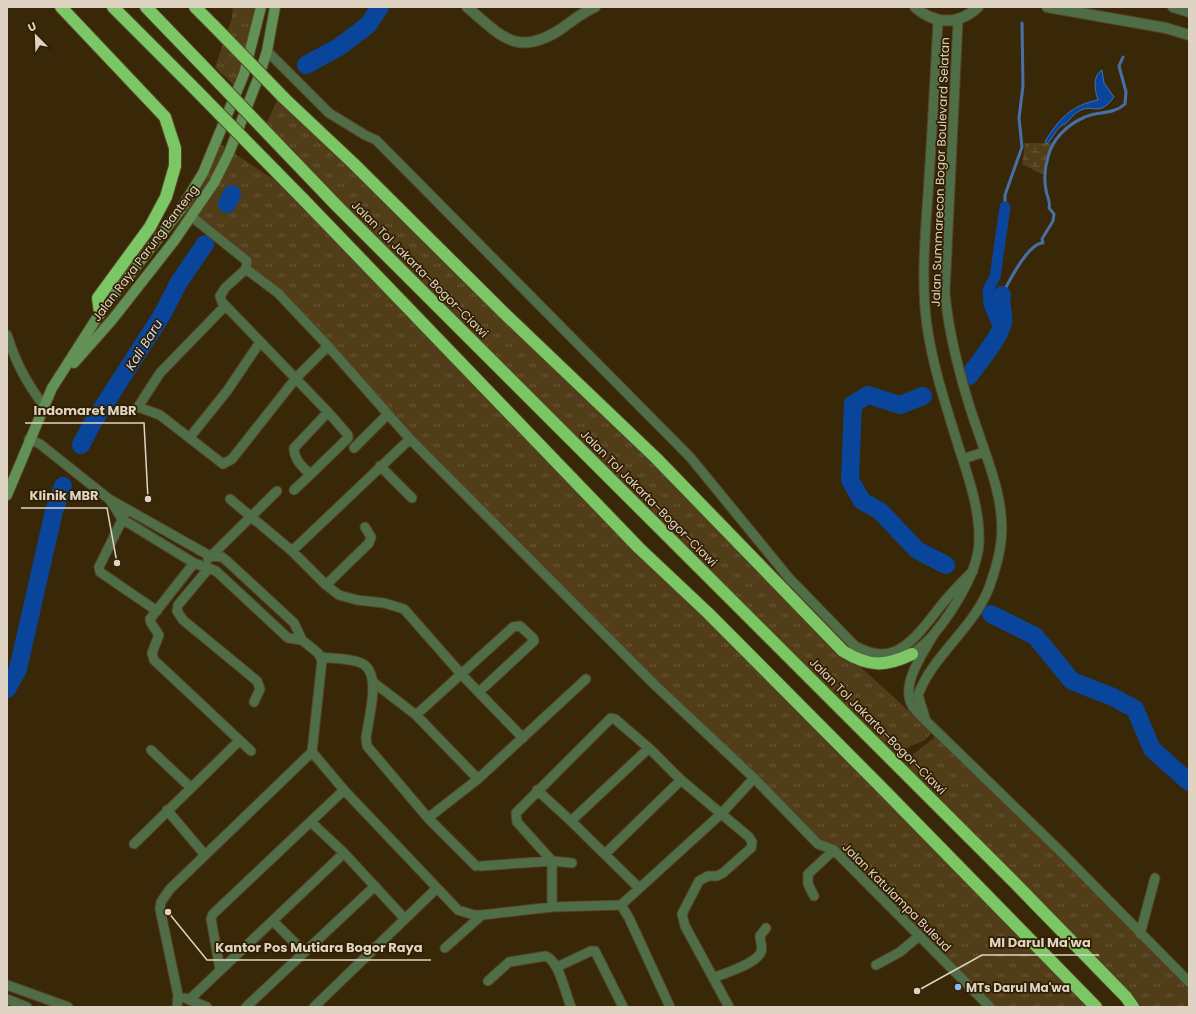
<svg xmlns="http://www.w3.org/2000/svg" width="1196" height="1014" font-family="Poppins,sans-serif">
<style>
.grass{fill:url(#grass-tufts)}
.wetland{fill:url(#wetland-marsh)}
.water{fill:#08459b;stroke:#4870a7}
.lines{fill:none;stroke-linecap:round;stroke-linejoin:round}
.stream{stroke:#4870a7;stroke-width:3}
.canal{stroke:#08459b;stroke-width:11}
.river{stroke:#08459b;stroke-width:18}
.minor-casing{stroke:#544426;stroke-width:11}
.tertiary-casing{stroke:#544426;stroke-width:12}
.secondary-casing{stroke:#544426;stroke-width:12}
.motorway-casing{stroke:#544426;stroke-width:14}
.minor{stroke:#4f6d47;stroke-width:9}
.tertiary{stroke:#4f6d47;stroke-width:10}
.secondary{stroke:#619154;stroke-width:10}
.motorway{stroke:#7bc765;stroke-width:12}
.motorway-bridge-casing{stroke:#544426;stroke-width:14;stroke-linecap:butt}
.motorway-bridge{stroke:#7bc765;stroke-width:12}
.poi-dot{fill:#8db9fc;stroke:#2f1e00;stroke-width:1.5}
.labels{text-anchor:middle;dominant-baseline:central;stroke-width:3.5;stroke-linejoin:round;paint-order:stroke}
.street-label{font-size:12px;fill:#dfd4c3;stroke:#2f1e00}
.poi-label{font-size:12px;font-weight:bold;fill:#dfd4c3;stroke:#2f1e00;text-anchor:start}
.water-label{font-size:13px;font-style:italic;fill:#cfdef6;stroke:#2f1e00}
.leader{fill:none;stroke:#dfd4c3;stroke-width:1.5}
.callout-dot{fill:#dfd4c3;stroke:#2f1e00;stroke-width:1.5}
.callout-label{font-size:13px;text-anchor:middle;font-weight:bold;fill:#dfd4c3;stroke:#2f1e00;stroke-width:3.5;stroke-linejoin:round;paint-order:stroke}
</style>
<defs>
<pattern id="grass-tufts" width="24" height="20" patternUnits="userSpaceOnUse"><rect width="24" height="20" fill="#523d19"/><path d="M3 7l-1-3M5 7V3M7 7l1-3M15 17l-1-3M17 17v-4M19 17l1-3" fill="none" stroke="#6a5839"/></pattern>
<pattern id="wetland-marsh" width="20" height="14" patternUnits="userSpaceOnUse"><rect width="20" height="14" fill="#523d19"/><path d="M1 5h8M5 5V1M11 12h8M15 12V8" fill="none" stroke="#6a5839"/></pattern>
</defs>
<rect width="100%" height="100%" fill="#392808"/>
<path class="grass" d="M 233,7 L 261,7 L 237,88 L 215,67 L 232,18 Z
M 280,95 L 843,651 L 932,732 L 924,741 L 910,746 L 899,758 L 758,626 L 263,130 Z
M 217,142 L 303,199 L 1096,1007 L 987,1007 L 834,851 L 818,844 L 387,415 L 328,346 L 255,277 L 247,261 L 181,209 Z
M 938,735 L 1189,982 L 1189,1007 L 1130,1007 L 1004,867 L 903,762 Z"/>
<path class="wetland" d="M 1025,143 L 1052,143 L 1047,156 L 1044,174 C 1034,173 1031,166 1022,165 Z"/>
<path class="water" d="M 1102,70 L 1104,83 L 1114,97 C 1099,118 1093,103 1079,111 C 1073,114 1070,120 1065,124 C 1064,125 1061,125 1060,127 C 1055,131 1052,139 1047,144 L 1045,142 C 1058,119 1072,105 1098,100 C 1095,91 1092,76 1102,70 Z"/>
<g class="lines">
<path class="stream" d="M 1005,207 L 1005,195 L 1022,147 L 1019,118 L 1023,86 L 1022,23
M 1002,295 C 1008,283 1029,242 1043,243 L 1042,239 L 1053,221 L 1054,214 L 1049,208 C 1051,202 1047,197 1046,190 C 1044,180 1045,167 1048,157 C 1052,139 1068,124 1085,117 C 1098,111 1113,115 1125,104 L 1126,92 L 1119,66 L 1123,57"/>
<path class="canal" d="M 1000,330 L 989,305 L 988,290 L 995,277 L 1005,207"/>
<path class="river" d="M 306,65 L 339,47 L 368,25 L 380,7
M 227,204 L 232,194
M 969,376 C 979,362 999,339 1003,323 C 1005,314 999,304 1002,295
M 923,396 L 900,405 L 868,395 L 853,404 L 850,480 L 862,501 L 880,511 L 917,550 L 946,565
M 81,445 L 92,424 L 162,315 L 179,282 L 205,244
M 991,614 L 1035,636 L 1072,681 L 1113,697 L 1135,709 L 1152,749 L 1189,782
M 7,689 L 18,669 L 54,511 L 63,486"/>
<g class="minor-casing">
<path id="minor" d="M 267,51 L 329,113 L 365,135 L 376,140 L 690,457 L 789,578 L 855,646 C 868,652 879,657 893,652 C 915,645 934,612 949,596 C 957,587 965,579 973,571
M 192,217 L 247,261 L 246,269 L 278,293 L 328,346 L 410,439 L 656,686 L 754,778 L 818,844 L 834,850 L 990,1007
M 246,269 L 225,288 L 220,296 L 222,302 L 328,412 L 348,435 L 348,438 L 311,474 C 303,469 294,459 294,448 L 328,412
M 225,306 L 160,373 L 138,407 L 160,415 L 223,464 L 232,459 L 296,378 L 328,346
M 7,335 C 16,363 26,382 44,406
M 190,437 L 227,391 L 260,342
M 29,439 L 40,444 L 109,499 L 210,556 L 222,557 L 227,561 L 294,623 L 302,640 L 318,653 L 322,660 L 312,752 L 344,790 L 458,910 L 474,915 L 482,915 L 552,907 L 621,905 L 722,813 L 754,778
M 354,448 L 387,415
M 963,459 L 984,452
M 380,466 L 412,498
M 294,490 L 311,474
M 230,499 L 292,551 L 326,585 L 339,595 L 357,600 L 384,603 L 404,609 L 462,675 L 523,738
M 110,500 L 122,519 L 194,563 L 216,571 L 288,638 L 302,640
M 125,514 L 99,567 L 100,572 L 157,611
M 292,551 L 410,439
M 208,559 L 277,491
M 194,563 L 150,619 L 151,623 L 159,635 L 152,653 L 154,660 L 251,751
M 209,568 L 178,605 L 177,611 L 183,620 L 257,681 L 260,689 L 254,702
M 326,585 L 369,543 L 371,537 L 365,527
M 934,634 C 923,653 899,686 913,707 C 917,712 922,717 926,721 L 918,695 C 934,652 979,625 992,579 C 996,567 1000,554 1001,541 C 1007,497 980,443 968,401 C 957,365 948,329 945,292 L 958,20
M 912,654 C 920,648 928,641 934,634 C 953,611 978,572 979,542 C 980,510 969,479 959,448 C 947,409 933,368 927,326 C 921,283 925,237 928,194 C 932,136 935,78 938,21
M 321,657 C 334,659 349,658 361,663 C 383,672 368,719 366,738 L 367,746 L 428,818 L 476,866
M 373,682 L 416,715 L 478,779
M 416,715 L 513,627 L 520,626 L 533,638 L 534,641 L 479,692
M 926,721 L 1059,850 L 1189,982
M 151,750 L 190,787
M 537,790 L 571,821 L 639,888
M 167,810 L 205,855
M 428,818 L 478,779 L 586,679
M 571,821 L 648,749 L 651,750 L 681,780 L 749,837 L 752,842 L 751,848 L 723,873 L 717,876 L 708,876 L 699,881 L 682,914 L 685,926 L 729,1007
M 311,822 L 344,853 L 405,919
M 134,844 L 239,741
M 605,854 L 681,780
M 481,866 L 552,861 L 572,863
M 814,896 L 808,884 L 808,874 L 834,850
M 621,905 L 629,918 L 670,1007
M 552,907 L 552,861 L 517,822 L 516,813 L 611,718 L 615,719 L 651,750
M 273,921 L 304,952
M 1140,934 L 1155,878
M 445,948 L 482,915
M 876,965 L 900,952 L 919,936
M 557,967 L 591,951 L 595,951 L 623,1007
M 220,969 L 211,919 L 213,914 L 344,790
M 713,978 C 725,973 756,964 761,952 C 763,946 760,942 760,936 L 766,928
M 488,981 L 509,962 L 546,956 C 560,963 565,993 571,1007
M 7,985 L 68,1007
M 185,998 L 207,1007
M 7,999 L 27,1007
M 189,1000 L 344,853
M 177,1007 L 178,995 L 160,909 L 161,902 L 170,889 L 312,752
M 246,1007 L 375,886
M 314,1007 L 437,888"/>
</g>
<g class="tertiary-casing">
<path id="tertiary" d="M 467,7 C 501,36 517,58 561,29 C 572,21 583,12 595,7
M 915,7 C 935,25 959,25 978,7
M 1047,7 L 1166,28 L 1189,35
M 1173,7 L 1189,12"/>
</g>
<g class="secondary-casing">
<path id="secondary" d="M 74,363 L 112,320 L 174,241 L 214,183 L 229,153 L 259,76 L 267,51 L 275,7
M 7,495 L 52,388 L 100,313 L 181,209 L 203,173 L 244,74 L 261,7"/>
</g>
<g class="motorway-casing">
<path id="motorway" d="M 61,7 L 165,117 L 175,148 L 175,166 L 166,197 L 150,227 L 98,298 L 100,313
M 113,7 L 191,85
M 146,7 L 201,64
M 195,7 L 214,26
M 354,164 L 504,313 L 656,458 L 843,651 C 869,667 885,667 912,654
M 303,199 L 639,548 L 708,613 L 880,786 L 1096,1007
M 337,206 L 1014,882 L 1126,997 L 1133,1007"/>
</g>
<use href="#minor" class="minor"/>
<use href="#tertiary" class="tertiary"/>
<use href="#secondary" class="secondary"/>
<use href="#motorway" class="motorway"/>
<g class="motorway-bridge-casing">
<path id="motorway-bridge" d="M 214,26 L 285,99 L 354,164
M 201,64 L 337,206
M 191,85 L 303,199"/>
</g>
<use href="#motorway-bridge" class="motorway-bridge"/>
</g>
<circle class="poi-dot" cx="958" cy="987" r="4"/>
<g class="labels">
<g class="street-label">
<text transform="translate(940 172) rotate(-88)">Jalan Summarecon Bogor Boulevard Selatan</text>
<text transform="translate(145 253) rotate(-53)">Jalan Raya Parung Banteng</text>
<text transform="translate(420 269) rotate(45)">Jalan Tol Jakarta–Bogor–Ciawi</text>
<text transform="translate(649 498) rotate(45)">Jalan Tol Jakarta–Bogor–Ciawi</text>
<text transform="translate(878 726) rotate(45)">Jalan Tol Jakarta–Bogor–Ciawi</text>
<text transform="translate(897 897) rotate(45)">Jalan Katulampa Buleud</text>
</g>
<g class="poi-label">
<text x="966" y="987">MTs Darul Ma'wa</text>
</g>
<g class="water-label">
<text transform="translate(144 345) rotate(-58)">Kali Baru</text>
</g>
</g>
<path class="leader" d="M148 499L144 423H25M117 563L107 508H21M917 991L982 955H1099M168 912L207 960H431"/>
<g class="callout-dot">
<circle cx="148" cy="499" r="4"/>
<circle cx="117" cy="563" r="4"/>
<circle cx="917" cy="991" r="4"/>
<circle cx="168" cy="912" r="4"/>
</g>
<g class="callout-label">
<text x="85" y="415">Indomaret MBR</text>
<text x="64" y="500">Klinik MBR</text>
<text x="1040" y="947">MI Darul Ma'wa</text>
<text x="319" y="952">Kantor Pos Mutiara Bogor Raya</text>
</g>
<rect width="1196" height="1014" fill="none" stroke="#dfd4c3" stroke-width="16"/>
<g transform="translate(36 36) rotate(337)" stroke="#2f1e00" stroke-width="3" paint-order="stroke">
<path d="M0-3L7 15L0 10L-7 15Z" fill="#dfd4c3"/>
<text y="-6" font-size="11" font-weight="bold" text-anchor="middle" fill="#dfd4c3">U</text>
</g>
</svg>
